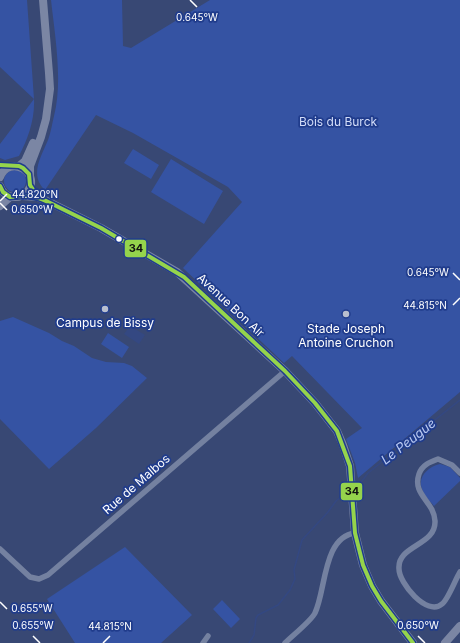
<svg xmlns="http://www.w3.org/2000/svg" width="460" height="643" font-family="Inter,sans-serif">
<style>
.green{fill:#3553a3}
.water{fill:#344882}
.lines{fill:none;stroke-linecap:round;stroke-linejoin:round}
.stream{stroke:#344882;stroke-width:1.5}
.street{stroke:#7481a0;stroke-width:5.5}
.secondary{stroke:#7b86a4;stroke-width:8}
.bus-1-casing{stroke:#203c8c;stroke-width:7}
.bus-1{stroke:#95d44c;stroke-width:4}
.ticks{fill:none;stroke:#fff;stroke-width:1.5}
.bus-dot{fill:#fff;stroke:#203c8c;stroke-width:1.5}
.poi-dot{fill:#b9bfce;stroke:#203c8c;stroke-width:1.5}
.labels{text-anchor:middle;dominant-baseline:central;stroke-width:3.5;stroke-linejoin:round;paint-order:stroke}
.park-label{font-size:12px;fill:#d3ddf9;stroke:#203c8c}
.street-label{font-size:12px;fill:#fff;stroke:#203c8c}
.poi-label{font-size:12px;fill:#fff;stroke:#203c8c}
.water-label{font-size:13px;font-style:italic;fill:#bacaf3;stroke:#203c8c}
.ticks-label{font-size:10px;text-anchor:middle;fill:#fff;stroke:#203c8c;stroke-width:3.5;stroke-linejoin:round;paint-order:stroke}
.line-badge{stroke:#203c8c;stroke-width:1.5}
.pale-badge-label{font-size:11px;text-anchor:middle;font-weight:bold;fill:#111}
</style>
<rect width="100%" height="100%" fill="#384874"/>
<path class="green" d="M 0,0 L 27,0 L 34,99 C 35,119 28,139 19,156 L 5,160 L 0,158 L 0,144 L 34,99 L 0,67 Z
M 51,0 L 122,0 L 123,46 L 131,48 L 210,0 L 460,0 L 460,392 L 358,478 L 355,463 L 346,439 L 362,428 L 292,356 L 284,363 L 183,268 L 242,202 L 228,187 L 133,133 L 96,115 L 45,190 C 29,175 41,157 48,140 C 51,132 52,124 54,116 C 63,82 55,36 51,0 Z
M 133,149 L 159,165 L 151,179 L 124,163 Z
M 171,159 L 223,191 L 204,224 L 151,192 Z
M4 181a11 11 0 1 1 22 0a11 11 0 1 1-22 0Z
M 13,317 L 49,333 L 62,341 L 74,346 L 92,358 L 106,362 L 124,363 L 132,366 L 147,378 L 96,428 L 49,469 L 0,419 L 0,321 Z
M 108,333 L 129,347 L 122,358 L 101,344 Z
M 440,464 L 450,467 L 460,478 L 460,481 L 434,506 C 431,502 426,498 424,493 C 415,479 427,467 440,464 Z
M 125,547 L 192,615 L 161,643 L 75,643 L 47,599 Z
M 222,600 L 240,619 L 231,628 L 213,609 Z"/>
<path class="water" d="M 130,326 L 145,335 L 139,344 L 124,334 Z"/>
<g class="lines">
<path class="stream" d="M 359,485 L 368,473 L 460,400
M 249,643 L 254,635 L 256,618 L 258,615 L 278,605 L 290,590 L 295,579 L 294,570 L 302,540 L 328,512 L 336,501 L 348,491"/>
<path class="street" d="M 460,473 L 452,465 L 438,459 C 430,462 422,465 419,474 C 412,495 434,501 435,521 C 436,546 397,545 399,569 C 399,583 427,617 442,604 C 448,600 455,580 460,572
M 0,549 L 30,577 L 39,579 L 48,575 L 285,371
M 203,643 L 208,636
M 285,643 C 291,637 312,620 315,613 C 326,590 323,537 355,533"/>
<path class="secondary" d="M 19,166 L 25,161 L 33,143
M 0,177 C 9,154 41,172 28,191 C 25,195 19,197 14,197 C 7,197 2,192 0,186
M 30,178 L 30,166 L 41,137 L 46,119 L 50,89 L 49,73 L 43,0
M 22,196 L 38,197 L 51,203 L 101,228 L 177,272 L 285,371 L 315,403 L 337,431 L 343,445 L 350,466 L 355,533 L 363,565 L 372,586 L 381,601 L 413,643
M 0,206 L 10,197
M 445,643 L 460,626"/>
<g class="bus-1-casing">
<path id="bus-1" d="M 0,165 L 19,166 L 23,168 L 29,174 L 30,185 L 38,197 L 101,228 L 184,277 L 285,371 L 315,403 L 337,431 L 350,466 L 355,533 L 363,565 L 372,586 L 381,601 L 413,643
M 0,186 L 3,192 L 10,197 C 26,195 33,195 48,202"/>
</g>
<use href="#bus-1" class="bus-1"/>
</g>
<path class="ticks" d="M 190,0 L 197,7M 0,201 L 7,194M 0,203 L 7,210M 453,273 L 460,280M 453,305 L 460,298M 0,602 L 7,609M 33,636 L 40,643M 418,636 L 425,643M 103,643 L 110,636"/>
<circle class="bus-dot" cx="119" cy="239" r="3.5"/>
<g class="poi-dot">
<circle cx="105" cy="309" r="4"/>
<circle cx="346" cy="314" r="4"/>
</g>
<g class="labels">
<g class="park-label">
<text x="338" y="121">Bois du Burck</text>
</g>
<g class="street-label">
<text transform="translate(231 305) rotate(43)">Avenue Bon Air</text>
<text transform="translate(136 484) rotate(-41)">Rue de Malbos</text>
</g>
<g class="poi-label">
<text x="105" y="322">Campus de Bissy</text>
<text x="346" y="328">Stade Joseph<tspan x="346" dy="14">Antoine Cruchon</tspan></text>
</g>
<g class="water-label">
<text transform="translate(408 441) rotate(-38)">Le Peugue</text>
</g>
</g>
<g class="ticks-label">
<text x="197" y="21">0.645°W</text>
<text x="35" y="198">44.820°N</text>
<text x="32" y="213">0.650°W</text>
<text x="428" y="276">0.645°W</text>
<text x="425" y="309">44.815°N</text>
<text x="32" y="612">0.655°W</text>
<text x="33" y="629">0.655°W</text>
<text x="418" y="629">0.650°W</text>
<text x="110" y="630">44.815°N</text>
</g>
<g class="line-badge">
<rect x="124" y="239" width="23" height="19" rx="4" fill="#95d44c"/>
<rect x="340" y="482" width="23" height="19" rx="4" fill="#95d44c"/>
</g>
<g class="pale-badge-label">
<text x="136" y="252">34</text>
<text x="352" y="495">34</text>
</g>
</svg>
